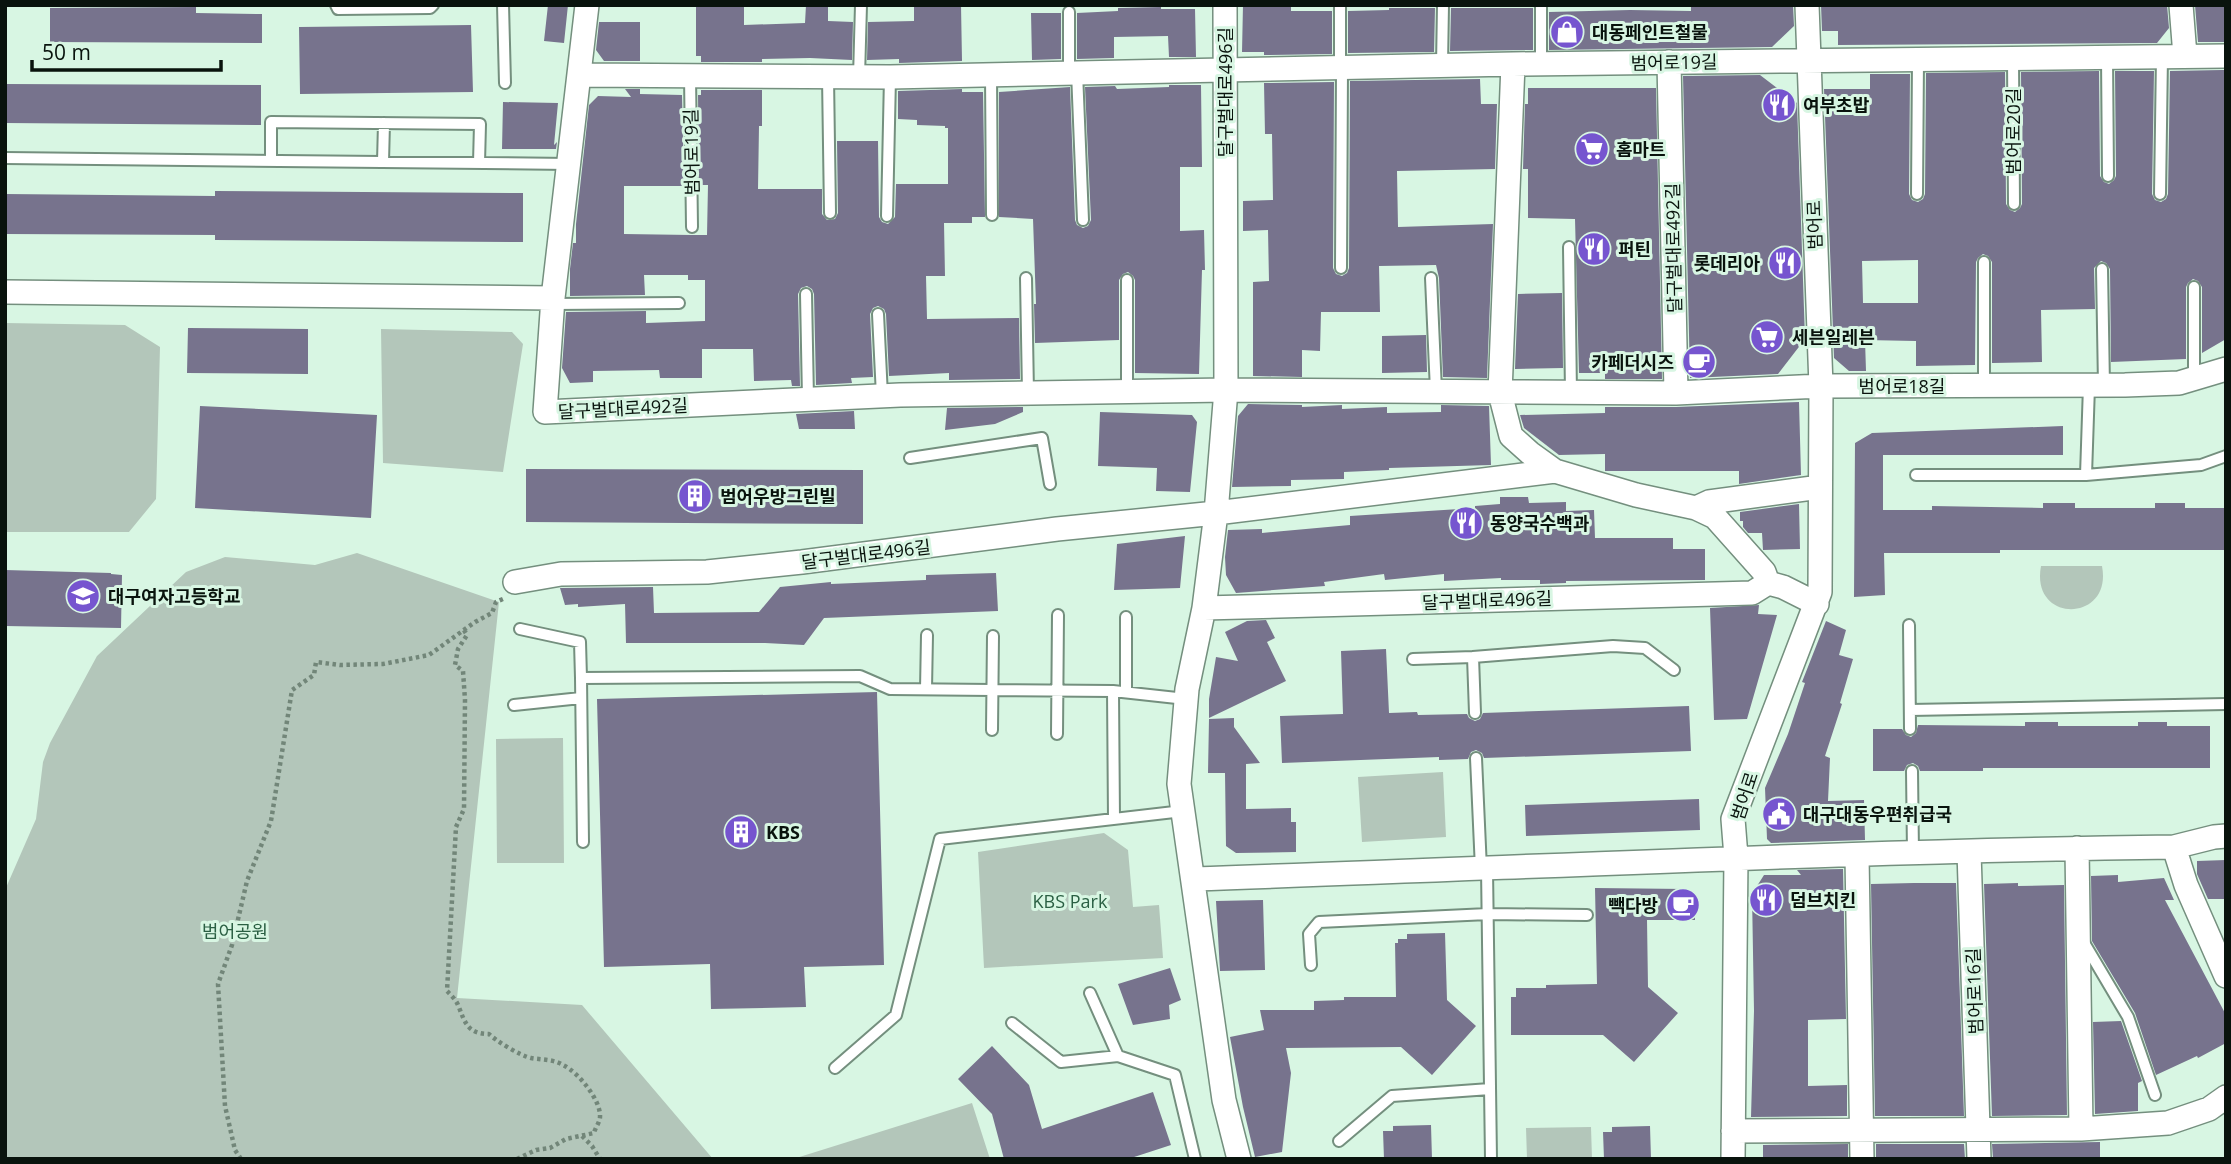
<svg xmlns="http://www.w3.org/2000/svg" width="2231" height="1164" font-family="'Open Sans','Noto Sans KR',sans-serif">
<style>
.green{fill:#b3c6ba}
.building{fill:#77738d;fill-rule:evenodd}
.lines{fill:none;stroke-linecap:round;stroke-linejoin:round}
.lane-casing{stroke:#748f7e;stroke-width:14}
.street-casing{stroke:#748f7e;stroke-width:26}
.path{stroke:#728679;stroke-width:4.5;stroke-dasharray:3.5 3.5;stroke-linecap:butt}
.lane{stroke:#fff;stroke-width:10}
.street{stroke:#fff;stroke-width:23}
.labels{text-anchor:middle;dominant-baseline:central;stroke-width:6;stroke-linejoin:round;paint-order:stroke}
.poi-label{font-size:18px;font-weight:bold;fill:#09130d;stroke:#d8f6e3;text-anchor:start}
.street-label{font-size:18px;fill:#09130d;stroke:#d8f6e3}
.park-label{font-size:18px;fill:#2a5f43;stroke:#d8f6e3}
</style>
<rect width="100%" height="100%" fill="#d8f6e3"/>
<path class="green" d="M 5,323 L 125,325 L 160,347 L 156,499 L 129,532 L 5,532 Z
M 381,329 L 512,332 L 523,344 L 503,472 L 383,463 Z
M 357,553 L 499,602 L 457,998 L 582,1005 L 713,1159 L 5,1159 L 5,890 L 36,819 L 43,762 L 50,743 L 97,656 L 186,572 L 225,557 L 315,565 Z
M 2041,566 L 2102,566 C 2113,623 2030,624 2041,566 Z
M 563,738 L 564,863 L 497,863 L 496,739 Z
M 1443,772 L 1446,837 L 1362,842 L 1358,777 Z
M 1104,833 L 1128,850 L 1133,907 L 1159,905 L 1163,958 L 984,968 L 978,852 Z
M 972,1103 L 990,1159 L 793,1159 Z
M 1591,1127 L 1592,1159 L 1527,1159 L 1526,1128 Z"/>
<path class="building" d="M 548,5 L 568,5 L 564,43 L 544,41 Z
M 696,5 L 744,5 L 744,25 L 805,23 L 806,5 L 828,5 L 828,21 L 853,22 L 852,60 L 810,58 L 762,59 L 762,62 L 701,62 L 701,56 L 696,56 Z
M 914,5 L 961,5 L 962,61 L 899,63 L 899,59 L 867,60 L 868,22 L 914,21 Z
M 1243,5 L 1291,5 L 1291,11 L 1332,11 L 1332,54 L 1264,55 L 1264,52 L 1242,52 Z
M 1793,5 L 1794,26 L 1772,47 L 1549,50 L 1549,12 L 1630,10 L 1691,11 L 1691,7 Z
M 1821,5 L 2167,5 L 2169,28 L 2157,43 L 1838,45 L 1838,31 L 1822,31 Z
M 2195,5 L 2226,5 L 2226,42 L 2198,42 Z
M 196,7 L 196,13 L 262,14 L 262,43 L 50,42 L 50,8 Z
M 1161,7 L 1161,9 L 1195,9 L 1196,57 L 1169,57 L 1168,36 L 1114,37 L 1114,58 L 1077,59 L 1077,13 L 1118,11 L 1118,8 Z
M 1389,8 L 1435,8 L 1434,52 L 1348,53 L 1348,11 L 1389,10 Z
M 1451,8 L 1533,8 L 1533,50 L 1450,51 Z
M 1031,13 L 1061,13 L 1061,59 L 1032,60 Z
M 599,22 L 640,22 L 640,61 L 604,61 L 596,50 Z
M 471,25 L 473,92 L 300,94 L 299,27 Z
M 2222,70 L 2226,70 L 2226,339 L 2202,353 L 2202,287 L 2198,281 L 2193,279 L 2188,283 L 2186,287 L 2186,359 L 2111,362 L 2110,269 L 2106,263 L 2101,261 L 2094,268 L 2095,309 L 2041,310 L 2042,362 L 1992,363 L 1992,262 L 1988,256 L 1983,254 L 1978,258 L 1976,262 L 1975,365 L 1916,366 L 1916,341 L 1865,340 L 1866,371 L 1849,371 L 1834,358 L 1824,89 L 1870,89 L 1870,74 L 1910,74 L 1909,194 L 1912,200 L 1918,202 L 1923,199 L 1925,194 L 1926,73 L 2005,72 L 2006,204 L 2010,210 L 2015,212 L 2020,208 L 2022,204 L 2021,72 L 2099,71 L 2100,176 L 2104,182 L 2109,184 L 2114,180 L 2116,176 L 2115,71 L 2154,71 L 2152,194 L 2155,200 L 2161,202 L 2166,199 L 2168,194 L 2170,71 ZM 1918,260 L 1918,303 L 1863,303 L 1862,261 Z
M 1760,75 L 1797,103 L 1805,339 L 1778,374 L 1690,378 L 1683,76 Z
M 1480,79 L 1481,104 L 1497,104 L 1495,169 L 1397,171 L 1398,227 L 1493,224 L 1487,378 L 1443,377 L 1439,278 L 1436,265 L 1379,266 L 1380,312 L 1321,312 L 1320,351 L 1302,350 L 1302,377 L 1253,376 L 1253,282 L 1269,281 L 1268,230 L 1243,231 L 1243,201 L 1273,200 L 1272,134 L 1265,134 L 1264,83 L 1334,82 L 1333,268 L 1336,274 L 1342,276 L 1347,273 L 1349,268 L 1350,81 Z
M 5,84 L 261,85 L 261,125 L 5,123 Z
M 1169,85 L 1201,85 L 1202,167 L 1180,167 L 1180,231 L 1204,230 L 1205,270 L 1202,270 L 1199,374 L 1135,373 L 1135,280 L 1133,276 L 1128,272 L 1123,274 L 1119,280 L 1119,340 L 1035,343 L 1034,304 L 1036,304 L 1033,219 L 999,217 L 999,92 L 1070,87 L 1075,220 L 1077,225 L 1083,228 L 1088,226 L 1091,220 L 1085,87 L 1115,86 L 1117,89 L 1169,87 Z
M 1528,88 L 1656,88 L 1662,379 L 1605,379 L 1605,373 L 1579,373 L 1575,219 L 1528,218 L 1528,169 L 1523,169 L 1525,104 L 1528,104 Z
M 625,89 L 640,89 L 640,94 L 682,95 L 684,186 L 624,186 L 624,234 L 691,235 L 707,235 L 708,185 L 699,185 L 698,95 L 701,95 L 701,90 L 762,90 L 762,126 L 759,126 L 758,189 L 822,189 L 822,214 L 827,220 L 835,219 L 838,213 L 837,141 L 878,141 L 879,217 L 882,222 L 888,224 L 895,217 L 896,184 L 948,184 L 948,128 L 945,128 L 945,126 L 917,125 L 917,120 L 898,119 L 898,91 L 962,89 L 962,92 L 983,92 L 985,217 L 972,217 L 972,223 L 944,223 L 945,276 L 926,276 L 927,319 L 1019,318 L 1020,379 L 949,380 L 949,373 L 889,376 L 886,314 L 884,309 L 878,306 L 873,308 L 870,314 L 873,377 L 851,378 L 852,383 L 816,385 L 814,294 L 812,289 L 807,286 L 801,288 L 798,294 L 800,386 L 792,386 L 791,380 L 754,381 L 753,349 L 702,349 L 702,378 L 660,378 L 659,370 L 593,371 L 593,382 L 570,383 L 562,368 L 566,312 L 646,311 L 646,323 L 705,321 L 705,280 L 688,280 L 688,275 L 644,275 L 645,295 L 570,296 L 570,269 L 573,243 L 576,243 L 576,224 L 589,105 L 598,96 L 631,97 Z
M 503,102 L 558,103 L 554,145 L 557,142 L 556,149 L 502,149 Z
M 215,191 L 523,193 L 523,242 L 215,240 L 215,235 L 5,234 L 5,194 L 215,196 Z
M 1562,293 L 1563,368 L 1515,369 L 1518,294 Z
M 188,328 L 308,329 L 308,374 L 187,373 Z
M 1426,335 L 1427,372 L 1382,373 L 1382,336 Z
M 1799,402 L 1801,475 L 1739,484 L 1739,471 L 1605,471 L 1605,454 L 1559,455 L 1524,428 L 1520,415 L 1605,413 L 1605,407 L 1676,407 Z
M 1248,404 L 1302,405 L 1302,407 L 1342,405 L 1342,409 L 1387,407 L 1387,413 L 1441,412 L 1441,405 L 1489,406 L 1491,465 L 1389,468 L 1389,470 L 1344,472 L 1344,479 L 1291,480 L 1291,486 L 1232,487 L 1238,416 Z
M 200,406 L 377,415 L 371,518 L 195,508 Z
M 1023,407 L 1023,412 L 995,424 L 945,430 L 947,408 Z
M 854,411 L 855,429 L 799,429 L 796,414 Z
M 1100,412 L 1192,415 L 1197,422 L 1190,492 L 1156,491 L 1157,468 L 1098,466 Z
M 2063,426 L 2063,455 L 1883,455 L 1883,510 L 1932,510 L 1932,506 L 2043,508 L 2043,503 L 2075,503 L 2075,508 L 2155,508 L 2155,503 L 2185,503 L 2185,508 L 2226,508 L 2226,550 L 2000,550 L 2000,553 L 1884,553 L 1885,595 L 1854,597 L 1855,443 L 1872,433 Z
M 526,469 L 863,470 L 863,524 L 526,522 Z
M 1500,497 L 1528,497 L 1529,503 L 1566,502 L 1566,511 L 1594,510 L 1595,538 L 1673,538 L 1673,549 L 1705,549 L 1705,580 L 1566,581 L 1566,583 L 1540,584 L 1540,580 L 1501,580 L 1501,578 L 1444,581 L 1444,574 L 1385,580 L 1384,574 L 1324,582 L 1325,586 L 1236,593 L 1226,575 L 1225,557 L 1228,530 L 1262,529 L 1262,533 L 1350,525 L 1350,516 L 1475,508 L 1475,506 L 1500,504 Z
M 1799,504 L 1800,549 L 1763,550 L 1762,533 L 1748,533 L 1743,527 L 1743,521 L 1740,521 L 1740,512 Z
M 1185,536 L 1180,588 L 1114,590 L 1117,544 Z
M 5,570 L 111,573 L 111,574 L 122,575 L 121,628 L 5,626 Z
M 996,573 L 998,611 L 824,618 L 804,645 L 765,643 L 626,643 L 625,604 L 578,607 L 578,604 L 565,605 L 560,588 L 653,587 L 654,613 L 759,612 L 780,587 L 831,582 L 831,584 L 926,580 L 926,575 Z
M 1759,605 L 1758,614 L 1777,615 L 1747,719 L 1714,720 L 1710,608 Z
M 1266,620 L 1275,638 L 1267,642 L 1286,681 L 1209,718 L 1209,699 L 1216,657 L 1238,661 L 1225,632 L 1247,621 Z
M 1826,621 L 1846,630 L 1839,655 L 1853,659 L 1840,703 L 1842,704 L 1825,756 L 1830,758 L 1828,801 L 1864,800 L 1865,840 L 1771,843 L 1767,839 L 1765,788 L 1788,734 L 1805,683 L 1802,682 Z
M 1386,649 L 1389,713 L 1417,712 L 1418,715 L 1467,714 L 1469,718 L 1475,721 L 1480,719 L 1483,713 L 1689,706 L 1691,751 L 1484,758 L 1482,753 L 1476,750 L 1471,752 L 1468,759 L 1439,760 L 1439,757 L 1282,763 L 1280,716 L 1343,714 L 1341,651 Z
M 877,692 L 884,965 L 804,967 L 806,1007 L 711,1009 L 710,964 L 604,967 L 597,699 Z
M 1234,718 L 1234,727 L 1260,763 L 1246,764 L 1246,809 L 1291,808 L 1291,822 L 1296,822 L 1296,852 L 1236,853 L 1226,846 L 1225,773 L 1208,773 L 1209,719 Z
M 2025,722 L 2058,722 L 2058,726 L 2138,726 L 2138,722 L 2167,722 L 2167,726 L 2210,726 L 2210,768 L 1983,768 L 1983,771 L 1920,771 L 1918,766 L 1913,763 L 1907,765 L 1904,771 L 1873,771 L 1873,729 L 1902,729 L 1906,735 L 1911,737 L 1916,733 L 1918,725 L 2025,726 Z
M 1699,799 L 1700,830 L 1526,836 L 1525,805 Z
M 2226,860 L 2226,899 L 2208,899 L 2197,874 L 2197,861 Z
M 1843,869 L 1846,1019 L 1808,1020 L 1808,1086 L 1847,1085 L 1847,1116 L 1751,1117 L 1754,1011 L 1752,894 L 1764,875 L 1801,875 L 1797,870 Z
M 2118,875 L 2118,882 L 2164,878 L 2174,900 L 2165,900 L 2226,1015 L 2226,1043 L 2198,1058 L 2197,1056 L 2156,1075 L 2135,1013 L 2092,941 L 2091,876 Z
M 1914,883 L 1956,883 L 1964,1116 L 1875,1116 L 1871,884 Z
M 2018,883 L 2018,886 L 2064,885 L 2067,1115 L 1992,1116 L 1984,884 Z
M 1595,888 L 1685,889 L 1695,896 L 1695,920 L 1647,920 L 1648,987 L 1678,1013 L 1634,1062 L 1603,1035 L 1511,1035 L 1511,997 L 1516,997 L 1516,988 L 1546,988 L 1546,985 L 1597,984 Z
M 1263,900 L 1265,970 L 1220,971 L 1216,901 Z
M 1445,933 L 1447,1000 L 1476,1026 L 1432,1075 L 1401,1047 L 1286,1048 L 1291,1073 L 1282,1152 L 1255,1157 L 1243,1107 L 1230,1037 L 1264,1030 L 1260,1010 L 1314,1010 L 1314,1001 L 1344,1000 L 1344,997 L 1396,997 L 1395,943 L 1398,943 L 1398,939 L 1407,939 L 1407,934 Z
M 1170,968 L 1181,1000 L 1169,1005 L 1170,1019 L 1133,1025 L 1118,984 Z
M 2121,1021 L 2142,1081 L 2138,1083 L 2138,1111 L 2095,1114 L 2093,1022 Z
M 992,1046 L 1029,1085 L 1042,1129 L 1153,1092 L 1171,1145 L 1128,1159 L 1004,1159 L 992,1114 L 958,1079 Z
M 1431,1125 L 1432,1159 L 1384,1159 L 1383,1131 L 1393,1131 L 1393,1126 Z
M 1650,1126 L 1651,1159 L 1604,1159 L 1603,1132 L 1612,1132 L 1612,1127 Z
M 2100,1142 L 2100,1157 L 1993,1159 L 1992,1144 Z
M 1848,1144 L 1848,1159 L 1763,1159 L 1763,1145 Z
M 1876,1144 L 1964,1144 L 1965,1159 L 1876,1159 Z"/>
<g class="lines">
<g class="lane-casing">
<path id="lane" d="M 336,5 L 338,9 L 430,8 L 433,5
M 503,5 L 505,83
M 1541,5 L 1541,63
M 1069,12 L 1069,72
M 2107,57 L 2108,176
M 2013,58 L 2014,204
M 1442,65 L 1443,5
M 1340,67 L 1340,6
M 1077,72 L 1083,220
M 991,74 L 992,215
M 690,76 L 692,227
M 828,77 L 830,213
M 859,77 L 861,5
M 5,158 L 570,164
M 271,161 L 271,122 L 480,124 L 479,163
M 383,162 L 384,123
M 1917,194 L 1918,59
M 2160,194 L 2162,56
M 887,216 L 890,77
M 1569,247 L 1571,393
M 1341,268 L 1342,67
M 2102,269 L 2104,386
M 1026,278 L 1028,393
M 1431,278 L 1436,391
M 1127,280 L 1127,391
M 2194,287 L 2194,378
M 806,294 L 808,399
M 553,304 L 679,303
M 878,314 L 882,396
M 1984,386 L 1984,262
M 910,458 L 1042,438 L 1050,484
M 1916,475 L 2086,475 L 2201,465 L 2226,456
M 2086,475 L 2089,386
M 1126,617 L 1126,692
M 1909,625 L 1910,729
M 520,629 L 580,642 L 581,678
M 1413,659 L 1473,657
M 926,689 L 927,635
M 1113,691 L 1114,819
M 514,705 L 581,698
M 1910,710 L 2226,704
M 1475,713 L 1473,657 L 1613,646 L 1645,648 L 1674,670
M 992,730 L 993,636
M 1057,734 L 1058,615
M 1476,758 L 1481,869
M 1912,771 L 1913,853
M 583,842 L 581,678 L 860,676 L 890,689 L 1113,691 L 1186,699
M 1487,869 L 1491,1159
M 2083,941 L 2128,1017 L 2155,1095
M 1311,965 L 1309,934 L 1319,922 L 1488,914 L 1587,915
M 1090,993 L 1118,1056 L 1175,1075 L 1195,1159
M 1012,1023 L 1061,1062 L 1118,1056
M 835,1068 L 896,1015 L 940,839 L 1183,811
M 1339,1141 L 1392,1096 L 1490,1089"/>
</g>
<g class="street-casing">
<path id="street" d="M 587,5 L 553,298 L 545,412 L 900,395 L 1226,390 L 1676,393 L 1821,386 L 2125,385 L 2179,383 L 2226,369
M 1225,5 L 1226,390 L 1216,513 L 1204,608 L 1187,689 L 1179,784 L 1224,1100 L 1239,1159
M 2181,5 L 2185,56
M 1669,62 L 1676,393
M 1513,64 L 1500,393 L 1511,436 L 1530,453 L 1555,471 L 1636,495 L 1696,508 L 1715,517 L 1764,572 L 1768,583 L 1783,587 L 1817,604
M 581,75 L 890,77 L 1513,64 L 2226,56
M 5,292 L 553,298
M 1696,508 L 1709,502 L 1820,487
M 515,582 L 561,574 L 707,572 L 802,562 L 1057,529 L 1216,513 L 1555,471
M 1204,608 L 1752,593 L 1768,583
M 2174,847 L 2186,885 L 2226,976
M 2077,848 L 2081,1129
M 1969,852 L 1979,1159
M 1857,856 L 1862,1159
M 1193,879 C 1520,868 1847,851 2174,847 L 2214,837 L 2226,836
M 1733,1131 L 2081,1129 L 2168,1123 L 2209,1109 L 2226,1097
M 1733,1159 L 1736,857 L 1733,819 L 1820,592 L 1821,386 L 1807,5"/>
</g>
<path class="path" d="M 464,630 L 467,635 L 458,649 L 455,665 L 463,671 L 465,700 L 464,809 L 456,827 L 447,991 C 451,995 456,1000 458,1005 C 465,1022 467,1034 489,1034 C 496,1041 521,1056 531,1058 C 542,1060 553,1059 563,1065 C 578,1072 601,1100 600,1117 C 600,1122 595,1128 594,1133 L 566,1139 L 550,1148 L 536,1150 L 517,1159
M 582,1136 L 592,1146 L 600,1159
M 241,1159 L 235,1150 L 225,1106 L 218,984 L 232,945 L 247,881 L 271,821 L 292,690 L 314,675 L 316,662 L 340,665 L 383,664 L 429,655 L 475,622 L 492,613 L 496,602 L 503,599"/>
<use href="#lane" class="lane"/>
<use href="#street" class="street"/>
</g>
<defs>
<g id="shop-disc" transform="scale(1.75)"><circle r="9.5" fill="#7655cf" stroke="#d8f6e3"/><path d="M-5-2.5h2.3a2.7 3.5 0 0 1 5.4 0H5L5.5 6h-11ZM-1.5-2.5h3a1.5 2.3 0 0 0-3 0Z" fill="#fff"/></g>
<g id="restaurant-disc" transform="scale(1.75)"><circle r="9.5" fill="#7655cf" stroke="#d8f6e3"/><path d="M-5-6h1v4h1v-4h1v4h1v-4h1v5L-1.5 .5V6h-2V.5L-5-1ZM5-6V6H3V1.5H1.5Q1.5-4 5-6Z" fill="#fff"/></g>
<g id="supermarket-disc" transform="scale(1.75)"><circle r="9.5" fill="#7655cf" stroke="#d8f6e3"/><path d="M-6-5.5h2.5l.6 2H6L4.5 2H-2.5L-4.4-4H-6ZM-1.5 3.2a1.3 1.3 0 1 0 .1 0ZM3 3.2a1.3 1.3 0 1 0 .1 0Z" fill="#fff"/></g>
<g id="cafe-disc" transform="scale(1.75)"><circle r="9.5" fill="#7655cf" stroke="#d8f6e3"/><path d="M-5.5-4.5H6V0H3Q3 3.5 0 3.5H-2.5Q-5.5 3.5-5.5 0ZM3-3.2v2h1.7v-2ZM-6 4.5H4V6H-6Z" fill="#fff"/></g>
<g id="building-disc" transform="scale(1.75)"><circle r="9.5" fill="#7655cf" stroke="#d8f6e3"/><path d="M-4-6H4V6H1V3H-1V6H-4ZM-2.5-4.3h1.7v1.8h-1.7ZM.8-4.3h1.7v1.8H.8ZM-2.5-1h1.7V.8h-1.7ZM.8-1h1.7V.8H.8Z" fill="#fff"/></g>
<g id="school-disc" transform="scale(1.75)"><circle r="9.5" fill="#7655cf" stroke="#d8f6e3"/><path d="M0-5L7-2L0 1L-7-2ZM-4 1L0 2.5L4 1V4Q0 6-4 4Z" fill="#fff"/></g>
<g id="civic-disc" transform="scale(1.75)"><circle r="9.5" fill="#7655cf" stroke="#d8f6e3"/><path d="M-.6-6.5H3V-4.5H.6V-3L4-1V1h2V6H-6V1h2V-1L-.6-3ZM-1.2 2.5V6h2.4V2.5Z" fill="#fff"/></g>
</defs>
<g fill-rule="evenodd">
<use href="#shop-disc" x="1567" y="32"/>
<use href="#restaurant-disc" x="1779" y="105"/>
<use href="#supermarket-disc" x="1592" y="149"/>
<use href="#restaurant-disc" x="1594" y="249"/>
<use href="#restaurant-disc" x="1785" y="263"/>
<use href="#supermarket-disc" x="1767" y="337"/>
<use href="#cafe-disc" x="1699" y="362"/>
<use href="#building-disc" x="695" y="496"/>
<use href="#restaurant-disc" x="1466" y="523"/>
<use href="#school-disc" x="83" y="596"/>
<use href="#civic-disc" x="1779" y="814"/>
<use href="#building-disc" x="741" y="832"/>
<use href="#restaurant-disc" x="1766" y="900"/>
<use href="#cafe-disc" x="1683" y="905"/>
</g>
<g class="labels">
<g class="poi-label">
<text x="1592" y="32">대동페인트철물</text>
<text x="1803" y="105">여부초밥</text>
<text x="1616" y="149">홈마트</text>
<text x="1618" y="249">퍼틴</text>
<text x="1760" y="263" text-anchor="end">롯데리아</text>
<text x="1792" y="337">세븐일레븐</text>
<text x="1674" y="362" text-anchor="end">카페더시즈</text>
<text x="720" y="496">범어우방그린빌</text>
<text x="1490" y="523">동양국수백과</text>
<text x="108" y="596">대구여자고등학교</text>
<text x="1803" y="814">대구대동우편취급국</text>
<text x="766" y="832">KBS</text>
<text x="1790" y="900">덤브치킨</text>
<text x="1658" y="905" text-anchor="end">빽다방</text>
</g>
<g class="street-label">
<text transform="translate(1674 62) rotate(-1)">범어로19길</text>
<text transform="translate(1225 92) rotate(-90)">달구벌대로496길</text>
<text transform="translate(2013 131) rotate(-90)">범어로20길</text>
<text transform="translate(691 152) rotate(-91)">범어로19길</text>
<text transform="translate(1814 225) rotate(-92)">범어로</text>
<text transform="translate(1673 248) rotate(-91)">달구벌대로492길</text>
<text x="1902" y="386">범어로18길</text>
<text transform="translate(623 408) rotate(-3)">달구벌대로492길</text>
<text transform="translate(866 554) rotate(-7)">달구벌대로496길</text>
<text transform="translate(1487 600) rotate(-2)">달구벌대로496길</text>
<text transform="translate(1744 796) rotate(-72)">범어로</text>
<text transform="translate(1974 991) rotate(-92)">범어로16길</text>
</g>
<g class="park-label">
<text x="1070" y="901">KBS Park</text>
<text x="235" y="931">범어공원</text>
</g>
</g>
<rect width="2231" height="1164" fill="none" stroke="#09130d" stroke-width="14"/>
<path d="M32 60v10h189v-10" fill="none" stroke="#09130d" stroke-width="3.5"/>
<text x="42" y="60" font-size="21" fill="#09130d" stroke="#d8f6e3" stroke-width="5" paint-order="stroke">50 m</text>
</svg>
